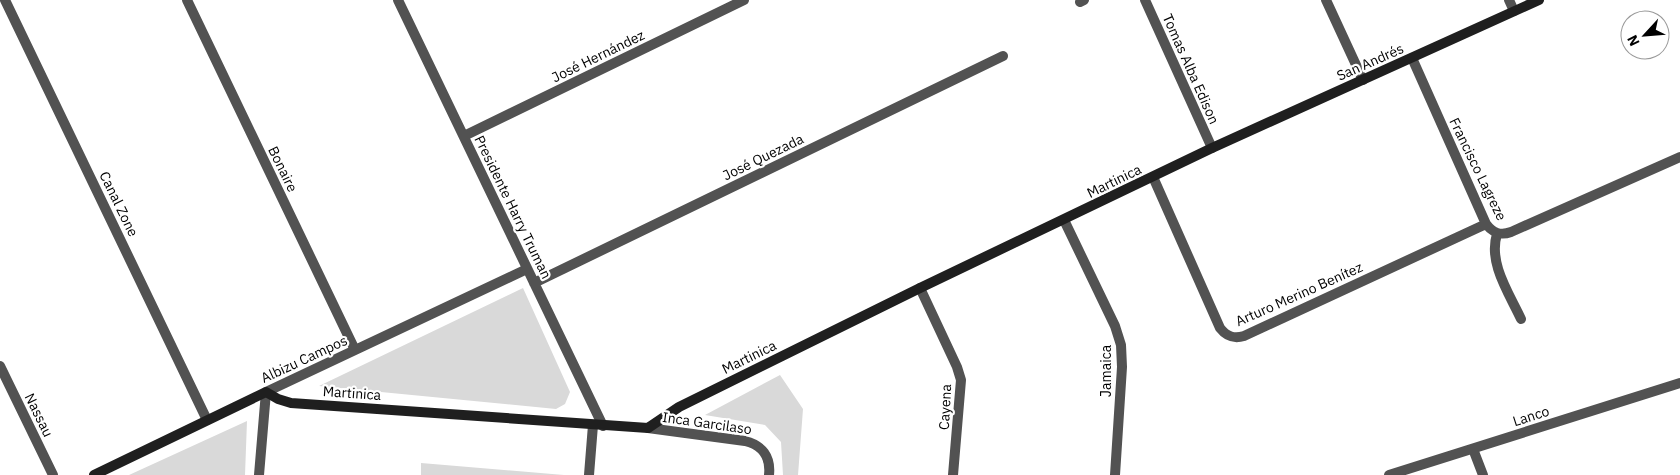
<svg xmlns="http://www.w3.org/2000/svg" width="1680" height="475" font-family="'IBM Plex Sans',sans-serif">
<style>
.green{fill:#d9d9d9}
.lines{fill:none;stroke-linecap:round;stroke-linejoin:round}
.street{stroke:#525252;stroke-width:10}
.secondary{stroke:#1f1f1f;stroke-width:10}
.labels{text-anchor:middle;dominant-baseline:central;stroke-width:4.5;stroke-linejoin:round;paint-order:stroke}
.street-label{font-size:14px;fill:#000;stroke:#fff}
</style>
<rect width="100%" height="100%" fill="#fff"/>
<path class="green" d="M 523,288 L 570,392 L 565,404 L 556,409 L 319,386 Z
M 780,375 L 803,409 L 798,475 L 783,475 L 781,442 L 765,425 L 705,415 Z
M 247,421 L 245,475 L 129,475 Z
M 421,463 L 564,475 L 421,475 Z"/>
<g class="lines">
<path class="street" d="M 5,0 L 207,420
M 187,0 L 355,350
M 398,0 L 603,426
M 1145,0 L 1212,148
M 1326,0 L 1363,80
M 1509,0 L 1514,11
M 1080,2 L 1084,0
M 1412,58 L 1486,224 C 1493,233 1500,236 1511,232 L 1680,157
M 464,136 L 744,0
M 1153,177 L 1220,328 C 1227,337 1234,339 1244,336 L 1486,224
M 1064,220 L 1115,326 L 1121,345 L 1122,367 L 1115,475
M 1497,234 C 1488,263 1509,293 1521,319
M 534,283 L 1003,56
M 920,288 L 957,367 L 961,380 L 953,475
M 0,366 L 53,475
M 648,428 L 745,441 C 762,445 771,457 769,475
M 1473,449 L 1483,475
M 259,475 L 266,392 L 527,269
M 589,475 L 593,425
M 1389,475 L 1680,383"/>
<path class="secondary" d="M 94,475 L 266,392 L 278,399 L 291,403 L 648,428 L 679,407 L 920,288 L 1212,148 L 1539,0"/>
</g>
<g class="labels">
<g class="street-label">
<text transform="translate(598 56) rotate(-26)">José Hernández</text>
<text transform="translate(1370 62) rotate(-24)">San Andrés</text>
<text transform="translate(1191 69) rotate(66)">Tomas Alba Edison</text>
<text transform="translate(763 157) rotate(-26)">José Quezada</text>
<text transform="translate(283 169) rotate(64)">Bonaire</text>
<text transform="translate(1478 169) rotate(64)">Francisco Lagreze</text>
<text transform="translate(1114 181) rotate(-26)">Martinica</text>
<text transform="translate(119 204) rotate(64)">Canal Zone</text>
<text transform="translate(513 207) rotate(64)">Presidente Harry Truman</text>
<text transform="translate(1299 294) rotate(-24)">Arturo Merino Benítez</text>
<text transform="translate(749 357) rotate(-26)">Martinica</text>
<text transform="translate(304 359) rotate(-25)">Albizu Campos</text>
<text transform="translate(1106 371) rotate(-90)">Jamaica</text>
<text transform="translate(352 393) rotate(4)">Martinica</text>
<text transform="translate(945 407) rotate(-87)">Cayena</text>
<text transform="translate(39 415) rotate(64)">Nassau</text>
<text transform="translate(1531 416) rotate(-18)">Lanco</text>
<text transform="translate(707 423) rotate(8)">Inca Garcilaso</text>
</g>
</g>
<g transform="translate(1645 35) rotate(244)"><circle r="24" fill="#ffffff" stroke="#999999"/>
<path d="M0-4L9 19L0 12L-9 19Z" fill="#000000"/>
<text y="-8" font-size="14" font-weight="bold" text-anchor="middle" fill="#000000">N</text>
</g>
</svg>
